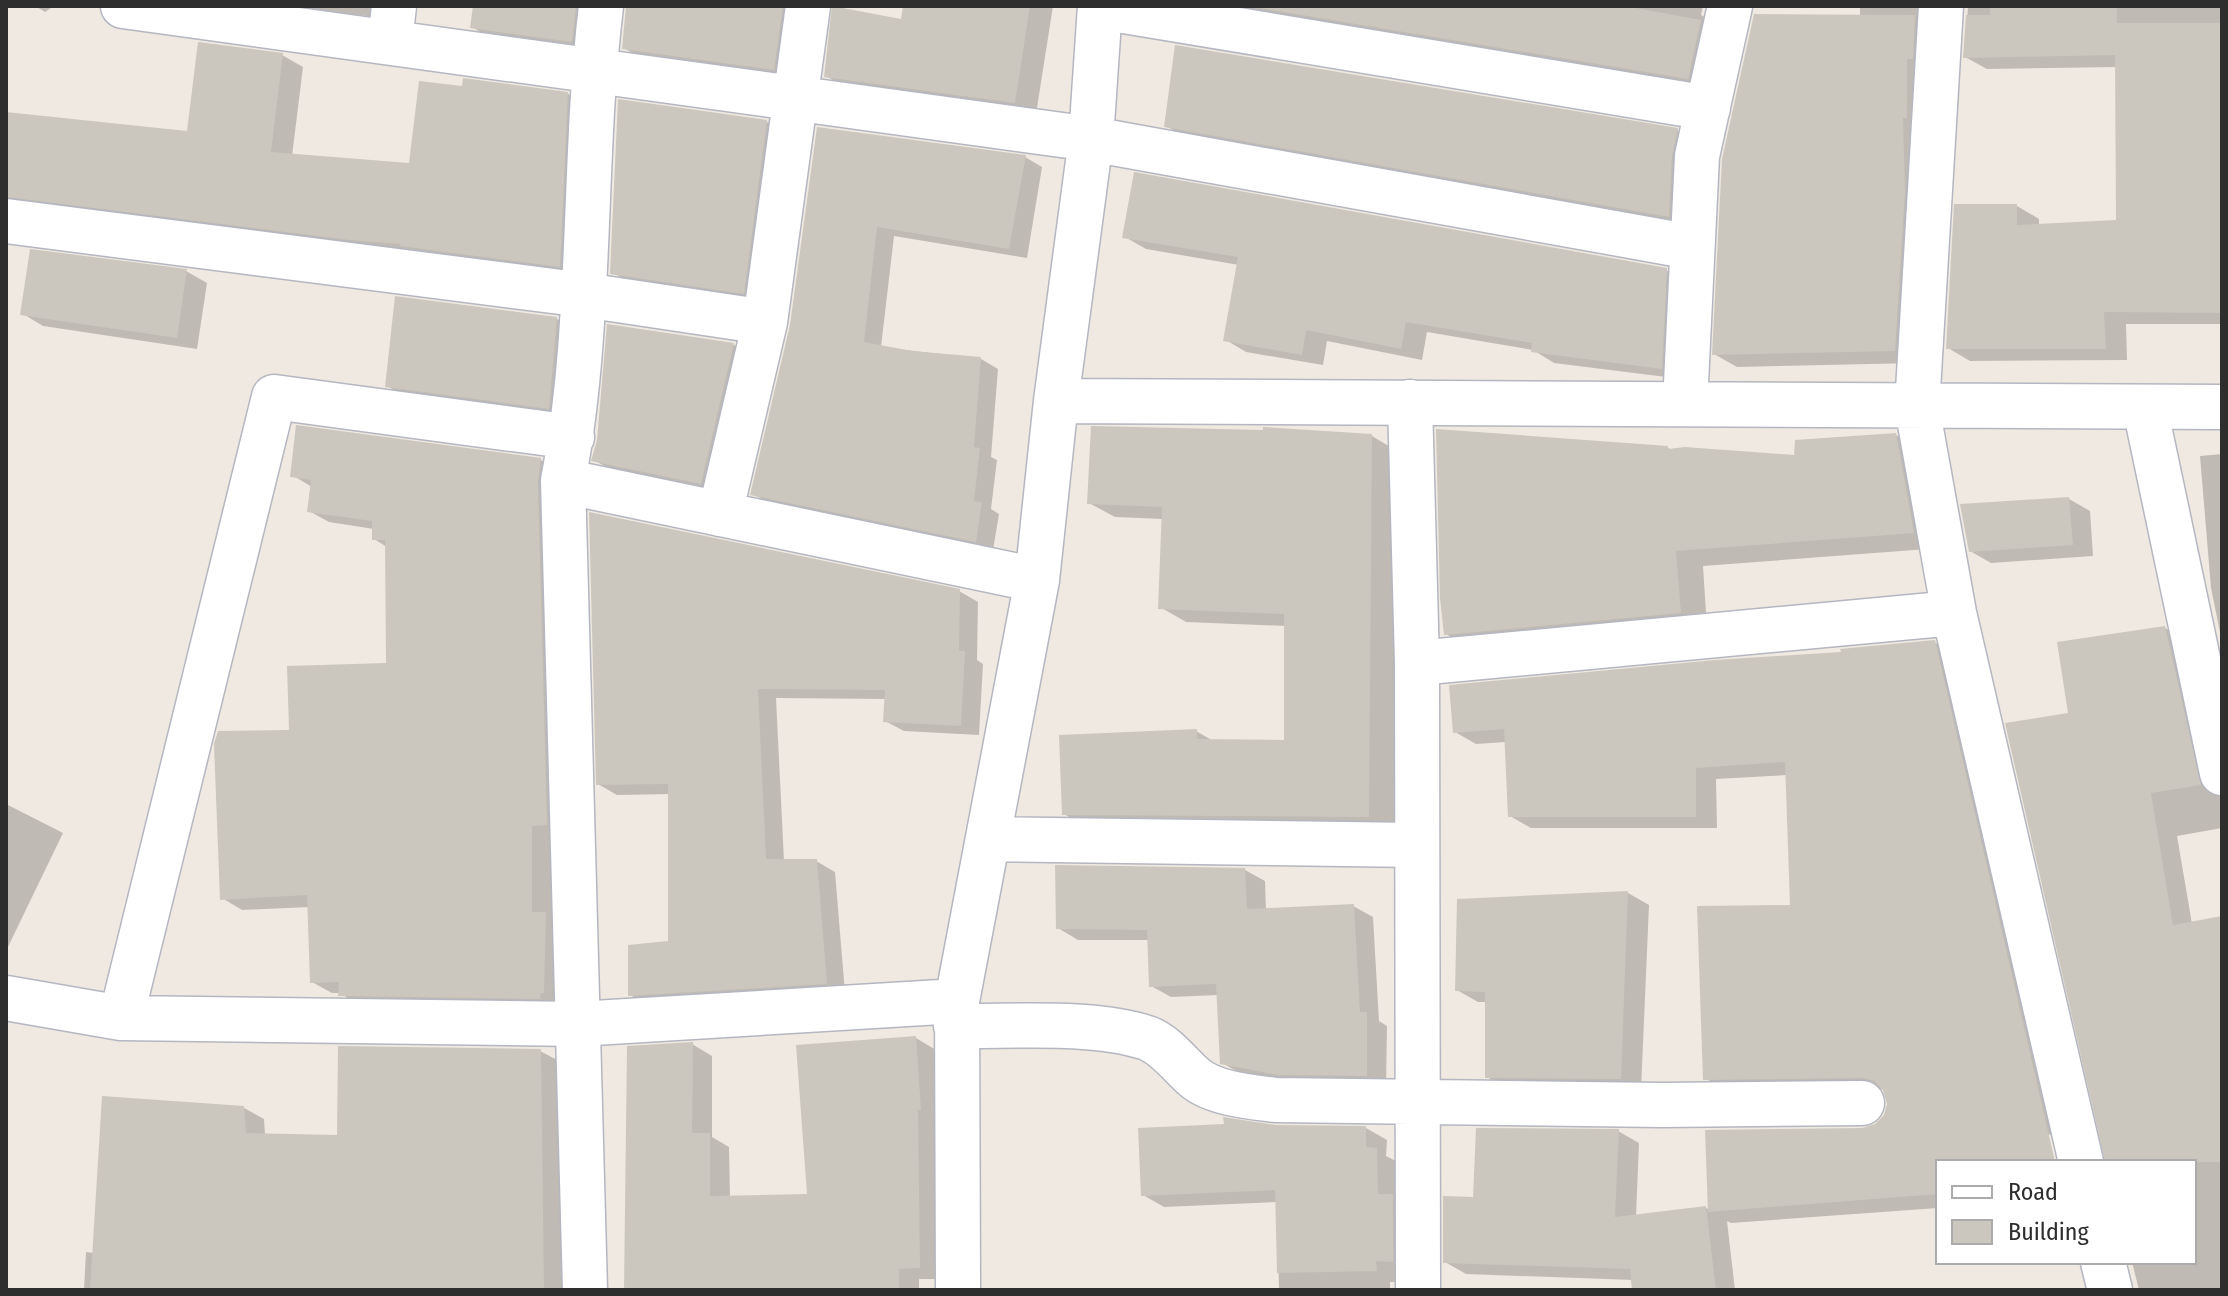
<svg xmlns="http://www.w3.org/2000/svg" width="2228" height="1296" font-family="'Fira Sans Condensed',sans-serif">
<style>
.shadow{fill:#0003}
.building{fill:#cbc7bf}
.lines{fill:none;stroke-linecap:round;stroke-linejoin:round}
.minor-casing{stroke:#b4b7c1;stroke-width:47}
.minor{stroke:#fff;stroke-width:44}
</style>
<rect width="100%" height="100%" fill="#efe9e1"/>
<path class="shadow" d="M 35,6 L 54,6 L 45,12 Z
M 250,6 L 385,6 L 384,18 L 310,9 L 310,14 Z
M 475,6 L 609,6 L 599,57 L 499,43 L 472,27 Z
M 628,6 L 817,6 L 801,84 L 651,64 L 624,48 Z
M 905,6 L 1053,6 L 1036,114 L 847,88 L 826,76 L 902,21 Z
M 1205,6 L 1703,6 L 1701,15 L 1723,27 L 1709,90 Z
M 1860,6 L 1942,6 L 1918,363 L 1737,367 L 1714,354 L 1860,16 Z
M 1968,6 L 2222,6 L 2222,324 L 2126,324 L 2127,360 L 1970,361 L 1948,348 L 2017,206 L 2039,219 L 2039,226 L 2118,222 L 2117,67 L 1987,69 L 1965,57 Z
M 282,55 L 303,67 L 292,156 L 411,165 L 568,94 L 589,106 L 580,277 L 6,201 L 6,114 L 189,134 Z
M 767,122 L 788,134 L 764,304 L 633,285 L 612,272 Z
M 1166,126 L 1677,130 L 1701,144 L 1693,230 L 1191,140 Z
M 819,129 L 1025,157 L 1042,167 L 1027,258 L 894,236 L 881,347 L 981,359 L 998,369 L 991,457 L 997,460 L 991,509 L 999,514 L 993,550 L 770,504 L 753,494 L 792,326 Z
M 1125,237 L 1666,270 L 1687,282 L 1682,379 L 1554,363 L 1533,350 L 1427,332 L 1422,360 L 1327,341 L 1323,365 L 1246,352 L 1226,340 L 1239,265 L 1146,249 Z
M 186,271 L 207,283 L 197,349 L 43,326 L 23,314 Z
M 557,319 L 577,331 L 569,419 L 408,398 L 387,386 Z
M 609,326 L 734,345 L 755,357 L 722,495 L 615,472 L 594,460 L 599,440 Z
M 1264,432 L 1372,436 L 1397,451 L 1394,830 L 1090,829 L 1064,814 L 1196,731 L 1215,742 L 1286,742 L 1286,626 L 1186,622 L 1160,607 L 1163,519 L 1115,517 L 1089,503 Z
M 1896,435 L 1924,451 L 1941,548 L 1703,566 L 1707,628 L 1473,650 L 1446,634 L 1668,448 L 1672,450 L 1796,457 Z
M 2222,454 L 2222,642 L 2211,588 L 2200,456 Z
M 541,460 L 560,471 L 552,918 L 565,925 L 564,1004 L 360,1006 L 340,993 L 332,993 L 312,982 L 309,907 L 242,910 L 222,898 L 291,732 L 388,665 L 387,547 L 374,539 L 374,529 L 329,522 L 309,511 L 312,487 L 292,475 Z
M 2069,499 L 2090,511 L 2093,556 L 1991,563 L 1970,551 Z
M 591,514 L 959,591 L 978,602 L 977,660 L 983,664 L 979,735 L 904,731 L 885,721 L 887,699 L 776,698 L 784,861 L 816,861 L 835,872 L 845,993 L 648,1005 L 630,995 L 670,943 L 670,794 L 617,795 L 598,784 Z
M 2165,628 L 2187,641 L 2222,798 L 2222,828 L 2177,836 L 2192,924 L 2222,919 L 2222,1290 L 2139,1290 L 2132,1262 L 2194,1262 L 2194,1162 L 2107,1162 L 2070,714 Z
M 1934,642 L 1955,654 L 2066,1134 L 2004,1136 L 2006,1162 L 1938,1162 L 1938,1208 L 1731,1223 L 1727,1221 L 1735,1290 L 1634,1290 L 1633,1280 L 1466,1274 L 1445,1262 L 1475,1199 L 1618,1131 L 1639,1143 L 1636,1217 L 1706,1208 L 1710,1210 L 1863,1130 L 1875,1127 L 1885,1117 L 1889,1102 L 1885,1089 L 1726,1091 L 1705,1078 L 1792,907 L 1787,775 L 1716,779 L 1717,828 L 1531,828 L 1510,816 L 1506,742 L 1476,744 L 1455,732 L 1843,654 Z
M 6,804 L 63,833 L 6,951 Z
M 1245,870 L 1265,881 L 1266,910 L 1353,906 L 1373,917 L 1379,1021 L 1387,1026 L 1386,1086 L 1299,1085 L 1242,1074 L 1222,1063 L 1218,995 L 1171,997 L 1151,986 L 1149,940 L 1078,940 L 1058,928 Z
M 1628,893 L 1649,905 L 1641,1090 L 1508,1089 L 1487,1077 L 1487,1002 L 1478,1002 L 1457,990 Z
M 916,1038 L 936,1050 L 939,1279 L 919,1279 L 919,1290 L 626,1290 L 692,1044 L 712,1056 L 712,1137 L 729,1147 L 730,1197 L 809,1196 Z
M 540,1051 L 561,1062 L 564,1290 L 84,1290 L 86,1252 L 94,1253 L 244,1108 L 264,1119 L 265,1135 L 339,1137 Z
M 1275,1127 L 1366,1128 L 1387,1140 L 1386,1156 L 1398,1162 L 1397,1282 L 1390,1282 L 1390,1290 L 1279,1290 L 1277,1202 L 1164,1207 L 1143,1195 Z"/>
<path class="building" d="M 473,6 L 576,6 L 572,42 L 470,28 Z
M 626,6 L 783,6 L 774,70 L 622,49 Z
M 832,6 L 901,19 L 903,6 L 1030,6 L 1015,103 L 824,77 Z
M 1247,6 L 1625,6 L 1701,20 L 1688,79 Z
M 1990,6 L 2117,6 L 2117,23 L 2222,23 L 2222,313 L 2104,312 L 2106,349 L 1946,349 L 1954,204 L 2017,204 L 2017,225 L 2116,220 L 2115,55 L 1963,58 L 1966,15 L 1990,15 Z
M 1754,14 L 1915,15 L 1913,59 L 1907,59 L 1907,118 L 1903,118 L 1905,192 L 1895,351 L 1712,355 L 1722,159 Z
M 198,42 L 283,53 L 271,152 L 409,163 L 419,81 L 462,86 L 463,78 L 568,92 L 560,267 L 400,246 L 400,244 L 350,240 L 6,197 L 6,112 L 187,131 Z
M 1175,45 L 1678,128 L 1672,155 L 1669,217 L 1164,127 Z
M 618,99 L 767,120 L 744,294 L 610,274 Z
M 817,127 L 1026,155 L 1009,249 L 877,227 L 864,342 L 912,351 L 981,357 L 974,447 L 980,448 L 974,501 L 982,502 L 976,542 L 750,495 L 790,325 Z
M 1134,172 L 1667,268 L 1662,369 L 1531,352 L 1532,343 L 1406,322 L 1401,349 L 1306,330 L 1302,355 L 1223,341 L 1238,257 L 1122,238 Z
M 30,249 L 187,269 L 177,338 L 20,315 Z
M 395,296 L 557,317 L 549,409 L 385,387 Z
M 607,324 L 734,343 L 701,484 L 591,461 L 597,440 Z
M 296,425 L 541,458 L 538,482 L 547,825 L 532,826 L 532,912 L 546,912 L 544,993 L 540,994 L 540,999 L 338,996 L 339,982 L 310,983 L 307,895 L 220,900 L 214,744 L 218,731 L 289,730 L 287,666 L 386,663 L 385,540 L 372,540 L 372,521 L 307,512 L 311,480 L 290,477 Z
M 1091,426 L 1263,430 L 1263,427 L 1372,434 L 1369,817 L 1062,815 L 1059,735 L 1197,729 L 1197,739 L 1284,740 L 1284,614 L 1158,609 L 1162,507 L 1087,504 Z
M 1436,429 L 1668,446 L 1668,449 L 1685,447 L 1794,455 L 1795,440 L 1896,433 L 1914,533 L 1676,551 L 1681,613 L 1444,635 L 1440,598 Z
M 2069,497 L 2073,545 L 1969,552 L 1960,504 Z
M 589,512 L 960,589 L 959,651 L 965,651 L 961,726 L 883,722 L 885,690 L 758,689 L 766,859 L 817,859 L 827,984 L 628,996 L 628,945 L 668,941 L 668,784 L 596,785 Z
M 2165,626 L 2201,785 L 2151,793 L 2173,925 L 2222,916 L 2222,1162 L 2105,1162 L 2005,723 L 2068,713 L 2057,642 Z
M 1935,640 L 2055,1162 L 1938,1162 L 1938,1194 L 1708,1212 L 1705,1130 L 1862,1128 L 1875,1124 L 1884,1115 L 1887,1104 L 1883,1090 L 1874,1081 L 1862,1078 L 1703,1080 L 1697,906 L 1790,905 L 1785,762 L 1696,768 L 1696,817 L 1508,817 L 1504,729 L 1453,733 L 1449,685 L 1715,660 L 1841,652 L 1840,649 Z
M 1055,865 L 1245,868 L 1247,909 L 1354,904 L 1360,1012 L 1367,1012 L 1367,1076 L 1278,1075 L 1220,1064 L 1216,984 L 1149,987 L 1147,930 L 1056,929 Z
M 1628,891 L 1621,1079 L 1485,1078 L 1485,992 L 1455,991 L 1457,899 Z
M 916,1036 L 921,1110 L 918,1110 L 920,1268 L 899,1269 L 899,1290 L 624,1290 L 627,1046 L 693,1042 L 692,1133 L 710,1133 L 710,1196 L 807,1194 L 796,1045 Z
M 338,1046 L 541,1049 L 544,1290 L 90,1290 L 102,1096 L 244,1106 L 246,1133 L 337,1135 Z
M 1223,1117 L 1276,1125 L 1366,1126 L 1366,1147 L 1377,1148 L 1378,1194 L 1393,1194 L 1393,1262 L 1376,1261 L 1377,1271 L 1277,1273 L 1275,1190 L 1141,1196 L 1138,1128 L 1224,1124 Z
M 1476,1128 L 1619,1129 L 1615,1217 L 1706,1206 L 1716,1290 L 1632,1290 L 1630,1269 L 1443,1263 L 1443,1196 L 1473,1197 Z"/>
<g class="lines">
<g class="minor-casing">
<path id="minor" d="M 123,6 L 1091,139 L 1692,247
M 1941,6 L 1917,407 L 1954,613 L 2081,1162
M 1100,7 L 1708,108
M 390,42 L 394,6
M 6,221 L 584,295 L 765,322 L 808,6
M 1056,401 L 2222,407
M 1410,402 L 1417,663 L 1418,1290
M 1685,404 L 1697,156 L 1730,6
M 2145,408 L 2222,773
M 563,481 L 1037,580
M 720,514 L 765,322
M 1417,663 L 1954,613
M 988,839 L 1417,845
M 6,998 L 121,1018 L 577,1024 L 957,1001
M 121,1018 L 274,397 L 572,437
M 956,1026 C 1014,1027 1093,1020 1147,1038 C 1166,1045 1179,1064 1194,1077 C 1213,1094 1252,1097 1276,1100 L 1662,1105 L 1862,1103
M 2103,1262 L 2110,1290
M 585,1290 L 563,481 C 593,325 582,164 601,6
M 958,1290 L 957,1001 L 1037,580 L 1056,401 L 1091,139 L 1100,6"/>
</g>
<use href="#minor" class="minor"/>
</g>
<rect width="2228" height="1296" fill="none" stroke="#2e2e2e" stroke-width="16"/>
<rect x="1936" y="1160" width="260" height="104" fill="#ffffff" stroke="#ababab" stroke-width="2"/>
<rect x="1952" y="1186" width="40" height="12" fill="#ffffff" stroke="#ababab" stroke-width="2"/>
<text x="2008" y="1200" font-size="24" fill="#2e2e2e">Road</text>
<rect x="1952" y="1220" width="40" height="24" fill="#cbc7bf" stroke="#ababab" stroke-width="2"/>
<text x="2008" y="1240" font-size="24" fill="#2e2e2e">Building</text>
</svg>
